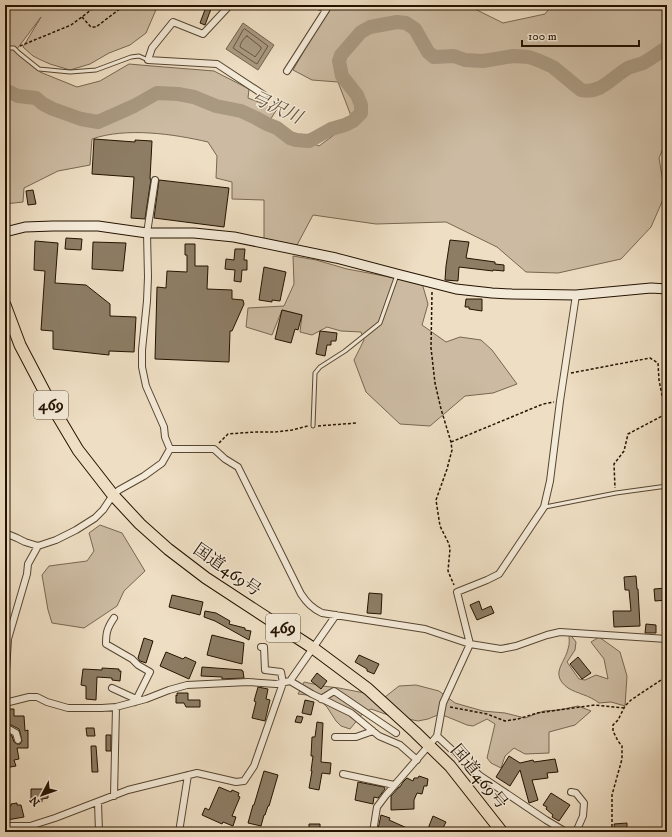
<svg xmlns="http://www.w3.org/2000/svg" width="672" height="837" font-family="'IM FELL DW Pica','Noto Serif JP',serif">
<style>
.green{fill:#ccbba2;stroke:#786751}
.water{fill:#a99981;stroke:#74634d}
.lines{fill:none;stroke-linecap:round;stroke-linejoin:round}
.shore{stroke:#665640;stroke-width:1}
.river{stroke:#a99981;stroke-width:14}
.building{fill:#8d7d65;stroke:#241300}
.lane-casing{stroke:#564631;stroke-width:5}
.street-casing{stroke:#564631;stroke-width:8}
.secondary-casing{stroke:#241300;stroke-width:11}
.highway-casing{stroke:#241300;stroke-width:13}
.path{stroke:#241300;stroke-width:1.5;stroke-dasharray:3 2;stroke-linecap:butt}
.lane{stroke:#f4ead8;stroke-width:3}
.street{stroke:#f4ead8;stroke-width:6}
.secondary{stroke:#f4ead8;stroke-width:9}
.highway{stroke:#eedec3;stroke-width:11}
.labels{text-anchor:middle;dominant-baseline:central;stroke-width:3;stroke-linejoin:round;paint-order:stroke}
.shield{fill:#f4ead8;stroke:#625441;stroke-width:1}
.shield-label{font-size:16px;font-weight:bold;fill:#241300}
.street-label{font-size:17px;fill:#241300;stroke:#f4ead8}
.water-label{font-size:18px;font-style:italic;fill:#604f3a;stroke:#f4ead8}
</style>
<rect width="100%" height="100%" fill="#eedec3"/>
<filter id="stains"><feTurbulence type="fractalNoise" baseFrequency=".005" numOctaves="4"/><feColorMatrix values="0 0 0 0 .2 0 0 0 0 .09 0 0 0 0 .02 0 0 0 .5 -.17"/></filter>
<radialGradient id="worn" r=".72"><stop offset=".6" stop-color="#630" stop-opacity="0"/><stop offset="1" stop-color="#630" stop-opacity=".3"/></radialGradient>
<path class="green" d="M 5,5 L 158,5 L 146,33 L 130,45 L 109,53 L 90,64 L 70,70 L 50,64 L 41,60 L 33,56 L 23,47 L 41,17 L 17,49 L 33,62 L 39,68 L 40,72 L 77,87 L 100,81 L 129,64 L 152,66 L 214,71 L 249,89 L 248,98 L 277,109 L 267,125 L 319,146 L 353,121 L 338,82 L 312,80 L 293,70 L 327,11 L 318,5 L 467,5 L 503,23 L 545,14 L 552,5 L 667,5 L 667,139 L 659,158 L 665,195 L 651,227 L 621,259 L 558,273 L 526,272 L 497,247 L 446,222 L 376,224 L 313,215 L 297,245 L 264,239 L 264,200 L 232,199 L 232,182 L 216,178 L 217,156 L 208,142 C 174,134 126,127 92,139 L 90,165 L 58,171 L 24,188 L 23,202 L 5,204 Z
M 293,256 L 316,260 L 347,269 L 422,283 L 428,304 L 422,325 L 446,342 L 460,337 L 481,340 L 492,350 L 517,384 L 493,393 L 465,396 L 430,426 L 400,424 L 366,392 L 354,360 L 364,340 L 361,332 L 341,331 L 327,327 L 312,335 L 300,332 L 302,315 L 282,310 L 272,335 L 246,327 L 248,308 L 284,306 L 294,284 Z
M 100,525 L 122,533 L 145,571 L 124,591 L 117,606 L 84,628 L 52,623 L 48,610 L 42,575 L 49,566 L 87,561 L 94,551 L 89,533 Z
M 569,633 L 576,642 L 575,650 L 567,662 L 579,679 L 585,680 L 596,675 L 608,679 L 604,659 L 591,642 L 599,637 L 620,652 L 627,676 L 625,706 L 611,702 L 599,703 C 589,695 578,694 568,688 C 549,674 565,663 568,649 C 570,644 569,638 569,633 Z
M 304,682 L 323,686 L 339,688 L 385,697 L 399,686 L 416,685 L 439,691 L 455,703 L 483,711 L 505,713 L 525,718 L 544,711 L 559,710 L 578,706 L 591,711 L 575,725 L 549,732 L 549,753 L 525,754 L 514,748 L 505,756 L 501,768 L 491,763 L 487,758 L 495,724 L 487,719 L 473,726 L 467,725 L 455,720 L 440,714 L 428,719 L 418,721 L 388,715 L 371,709 L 363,713 L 350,729 L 341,726 L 336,721 L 327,707 L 315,696 L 298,694 Z"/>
<path class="water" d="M 243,23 L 274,45 L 258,70 L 226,49 Z"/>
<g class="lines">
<path class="shore" d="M 245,29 L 268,46 L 257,64 L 255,63 L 233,48 L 243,30 Z
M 247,36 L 261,47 L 261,49 L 255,57 L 254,56 L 240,47 C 240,44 244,37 247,36 Z"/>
<path class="river" d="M 5,90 L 18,96 L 36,98 L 43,104 L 53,109 L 81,119 L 98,122 L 134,106 L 157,93 L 178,94 L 194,97 L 216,106 L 241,111 L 256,118 L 267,124 L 277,128 L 290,138 L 296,140 L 309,141 L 313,139 L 331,129 L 345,125 L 353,121 L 361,113 L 361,105 L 357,95 L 342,76 L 339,61 L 341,55 L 361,32 L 370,27 L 397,22 L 406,23 L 415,29 L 428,52 L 434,57 L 454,56 L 465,60 L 483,61 L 513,56 L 529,57 L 540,61 L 553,67 L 581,90 C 600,95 612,77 628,68 C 632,66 638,65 643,63 C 651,59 659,52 667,48"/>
</g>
<path class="building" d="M 206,7 L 211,9 L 205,25 L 200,23 Z
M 94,139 L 135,142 L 135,140 L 152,141 L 150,179 L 151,179 L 145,219 L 131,218 L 134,177 L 92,174 Z
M 159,180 L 229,188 L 224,227 L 154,218 Z
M 33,190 L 36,204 L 28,205 L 26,191 Z
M 66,238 L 82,239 L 81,250 L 65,249 Z
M 450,240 L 469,242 L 466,258 L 495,262 L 495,264 L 504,265 L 504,271 L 493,270 L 493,271 L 459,267 L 458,281 L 445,280 L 446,266 Z
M 35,241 L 58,243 L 55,283 L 86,285 L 110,304 L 110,316 L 136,317 L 134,352 L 109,351 L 109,355 L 53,349 L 53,331 L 41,330 L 45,271 L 34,270 Z
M 93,242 L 126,243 L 123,271 L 92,269 Z
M 185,244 L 195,244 L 195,266 L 208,266 L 207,289 L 232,290 L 232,299 L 243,300 L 244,304 L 232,331 L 230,331 L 229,362 L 155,359 L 157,287 L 166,288 L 167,271 L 187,272 L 187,255 L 185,255 Z
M 235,249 L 245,249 L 244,260 L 247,260 L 247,270 L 242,270 L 241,282 L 234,281 L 235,270 L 225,269 L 226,259 L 234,260 Z
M 264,267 L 286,272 L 280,301 L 272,300 L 272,302 L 259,300 Z
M 466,299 L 482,299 L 482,311 L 469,309 L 469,307 L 465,307 Z
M 282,310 L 302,315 L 298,330 L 295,329 L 291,343 L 275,339 Z
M 320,331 L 337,333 L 336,341 L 331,341 L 331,345 L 327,345 L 325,356 L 316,354 Z
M 636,576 L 637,589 L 638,589 L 640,626 L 614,627 L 613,611 L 631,611 L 629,590 L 625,590 L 624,577 Z
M 667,588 L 667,600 L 655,601 L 654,589 Z
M 369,593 L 382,594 L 381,614 L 367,613 Z
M 172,595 L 203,602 L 200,615 L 169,607 Z
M 479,601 L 482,610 L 491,606 L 494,613 L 477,620 L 470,605 Z
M 205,611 L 216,613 L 230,621 L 229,624 L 245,628 L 245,630 L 251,631 L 249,640 L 215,621 L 204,617 Z
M 646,624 L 656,625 L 656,633 L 645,633 Z
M 212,635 L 244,643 L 242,664 L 207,655 Z
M 144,638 L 153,641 L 146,663 L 140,661 L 138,658 Z
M 166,652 L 183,659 L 185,657 L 196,662 L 189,679 L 160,666 Z
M 359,655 L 379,664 L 374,674 L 367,671 L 367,669 L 355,662 Z
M 578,657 L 591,673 L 582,679 L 570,664 Z
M 202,667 L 242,670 L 242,671 L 243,671 L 244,678 L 222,679 L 222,677 L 201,676 Z
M 102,668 L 119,669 L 119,671 L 121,671 L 120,681 L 112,680 L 112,678 L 97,677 L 96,700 L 86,699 L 86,686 L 81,685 L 83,669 L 102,670 Z
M 317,673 L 327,681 L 321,689 L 311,681 Z
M 258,687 L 268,689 L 266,699 L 270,700 L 265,721 L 252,718 L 256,702 L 254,701 Z
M 177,693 L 188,693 L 188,700 L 200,700 L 200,707 L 186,707 L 184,703 L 176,703 L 176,695 L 177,696 Z
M 305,700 L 314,702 L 311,715 L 302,713 Z
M 5,709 L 14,709 L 14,716 L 24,716 L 25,731 L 28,730 L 28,748 L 17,748 L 19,759 L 14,760 L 16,766 L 5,768 L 5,734 L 8,734 L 12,736 L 14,742 L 17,744 L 20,744 L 22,741 L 20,732 L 19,729 L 11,725 L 5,724 Z
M 297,716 L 303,717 L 301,723 L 295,722 Z
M 317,722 L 323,723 L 321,762 L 331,763 L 330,774 L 322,773 L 319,790 L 309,788 L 312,771 L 311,771 L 313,756 L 311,756 L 312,737 L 315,737 Z
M 86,728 L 94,728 L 95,736 L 87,736 Z
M 106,735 L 111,735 L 111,751 L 106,751 Z
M 91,746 L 96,746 L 98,772 L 92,772 Z
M 509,756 L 520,763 L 533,760 L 534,762 L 555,759 L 558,772 L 547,773 L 548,778 L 532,780 L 538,800 L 529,803 L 520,770 L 510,786 L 496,777 Z
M 264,771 L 278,775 L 269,806 L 268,806 L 265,815 L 264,815 L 261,826 L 248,823 L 253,805 L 254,805 Z
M 419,776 L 428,779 L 427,786 L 424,786 L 422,794 L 417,793 L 414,800 L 414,809 L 391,810 L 391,796 L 399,787 L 400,787 L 403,782 L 407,778 L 413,781 L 414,778 L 418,778 Z
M 358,782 L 384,787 L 385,789 L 378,798 L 374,797 L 373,804 L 355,800 Z
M 219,787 L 231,792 L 232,790 L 239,793 L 238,796 L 240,797 L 232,816 L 236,817 L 233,826 L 223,822 L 222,824 L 202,815 L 205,808 L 209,810 Z
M 31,789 L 48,789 L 48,798 L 42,799 L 42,802 L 31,803 Z
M 551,793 L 570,805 L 559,821 L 552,817 L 553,815 L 546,809 L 547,807 L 543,805 Z
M 17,803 L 17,805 L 21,805 L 24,817 L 7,820 L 5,807 L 11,806 L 11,804 Z
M 381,815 L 390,818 L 389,820 L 416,832 L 385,832 L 378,829 Z
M 433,816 L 446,822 L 441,832 L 429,832 L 429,826 Z
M 627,823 L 627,832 L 615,832 L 614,824 Z
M 309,824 L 320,824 L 320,831 L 309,831 Z"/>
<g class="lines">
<g class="lane-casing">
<path id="lane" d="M 5,48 L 14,48 L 19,53 L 39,69 L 70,72 L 96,70 L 131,57 L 139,56 L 148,60
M 313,426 L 315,373 L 320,367 L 345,351 L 380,323 L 397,275
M 545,507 L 616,493 L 667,486"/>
</g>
<g class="street-casing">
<path id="street" d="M 230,5 L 203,34 L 173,22 L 152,48 L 148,60 L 217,64 L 264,95
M 287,71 L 326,10 L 318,5
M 170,449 L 214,449 L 225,459 L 238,467 L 301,594 C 307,603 312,608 322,613 L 425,629 L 470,644 L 501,649 L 516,646 L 547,635 L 560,632 L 667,639
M 5,533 L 17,538 L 25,542 L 38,546 L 56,540 L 76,530 L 95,518 L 103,510 L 113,495 L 119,490 L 144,476 L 162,463 L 170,449 L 165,437 L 164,427 L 146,386 L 142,367 L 142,350 L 147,301 L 148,277 L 147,233 L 155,180
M 114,618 C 107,628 106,633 106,644 L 132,659 L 138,665 L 150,672 L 135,702
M 290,681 L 336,615
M 5,688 L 8,639 L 27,574 L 28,564 L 38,546
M 112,688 L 136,699
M 321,699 L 334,691 L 396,733
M 5,703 L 29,697 L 37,697 L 47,702 L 68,708 L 102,708 L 116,707 L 146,699 L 169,690 L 187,685 L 248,682 L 276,684 L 290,681 L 312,694 L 351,713 L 379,736 L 400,745 L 417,760
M 5,729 L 9,729 L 16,733 L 18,740
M 437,736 L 479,775 L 546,820 L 566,832
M 335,737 L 356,737 L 373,731
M 343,774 L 394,785
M 571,792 L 576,793 L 584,803 L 583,816 L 576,832
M 114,796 L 116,707
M 98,802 L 99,832
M 5,826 L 30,826 L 55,818 L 128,790 L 197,773 L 236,782 L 244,781 L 254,766 L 283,683 L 281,672 L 265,670 L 264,647 L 261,647
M 179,832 L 188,775
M 373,832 L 377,807 L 386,795 L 437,736 L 443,703 L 470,644 L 457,592 L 487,580 L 499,574 L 544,507 L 550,481 L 560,401 L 576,295"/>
</g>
<g class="secondary-casing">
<path id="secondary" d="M 5,232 L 25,227 L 53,226 L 98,226 L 147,233 L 194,233 L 234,237 L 336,258 L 397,274 L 456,289 L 492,293 L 512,294 L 576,295 L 651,288 L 667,289"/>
</g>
<g class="highway-casing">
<path id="highway" d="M 5,305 L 20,345 L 53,408 L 78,450 L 113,495 L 140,524 L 168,549 L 206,578 L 313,648 L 368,689 L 415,732 L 450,766 L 502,832"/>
</g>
<path class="path" d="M 82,17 L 91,27 L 96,27 L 125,5
M 20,46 L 71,25 L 82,17 L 97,5
M 432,292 L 431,348 L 435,383 L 441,409 L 451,442 L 452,450 L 447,469 L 436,500 L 440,526 L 449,544 L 450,549 L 448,571 L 454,585
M 571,373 L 650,358 L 658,363 L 659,380 L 665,410 L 662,416 L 628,434 L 624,451 L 614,464 L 615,488
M 318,426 L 356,423
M 451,442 L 543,404 L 554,402
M 219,443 L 228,434 L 255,432 L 275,432 L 292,430 L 308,426
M 450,707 L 487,714 L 505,721 L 518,719 L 537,713 L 595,705 L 625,708
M 612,832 L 612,795 L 622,759 L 622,746 L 618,741 L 613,731 L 613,725 L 618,720 L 625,706 L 631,700 L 667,676"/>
<use href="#lane" class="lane"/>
<use href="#street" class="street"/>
<use href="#secondary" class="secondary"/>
<use href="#highway" class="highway"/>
</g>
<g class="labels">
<g class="shield">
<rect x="34" y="391" width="34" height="28" rx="3"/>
<rect x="266" y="614" width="34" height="28" rx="3"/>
</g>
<g class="shield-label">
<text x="51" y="405">469</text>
<text x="283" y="628">469</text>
</g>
<g class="street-label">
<text transform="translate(227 570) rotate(35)">国道469号</text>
<text transform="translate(479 777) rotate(50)">国道469号</text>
</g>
<g class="water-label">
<text transform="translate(276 108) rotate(25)">弓沢川</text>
</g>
</g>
<rect width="672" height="837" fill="none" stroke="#eedec3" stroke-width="20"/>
<rect x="6" y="6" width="660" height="825" fill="none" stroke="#241300" stroke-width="2"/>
<rect x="10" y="10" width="652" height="817" fill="none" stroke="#241300"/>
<g transform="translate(42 795) rotate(229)" stroke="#f4ead8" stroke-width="3" paint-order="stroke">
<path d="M0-3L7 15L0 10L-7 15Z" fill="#241300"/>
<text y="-6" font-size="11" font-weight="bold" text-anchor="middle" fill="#241300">N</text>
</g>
<path d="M522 40v6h117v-6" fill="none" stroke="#241300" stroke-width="2"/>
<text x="528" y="40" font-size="12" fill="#241300" stroke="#f4ead8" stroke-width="3" paint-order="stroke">100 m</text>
<rect width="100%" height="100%" filter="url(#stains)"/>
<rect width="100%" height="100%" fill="url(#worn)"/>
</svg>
